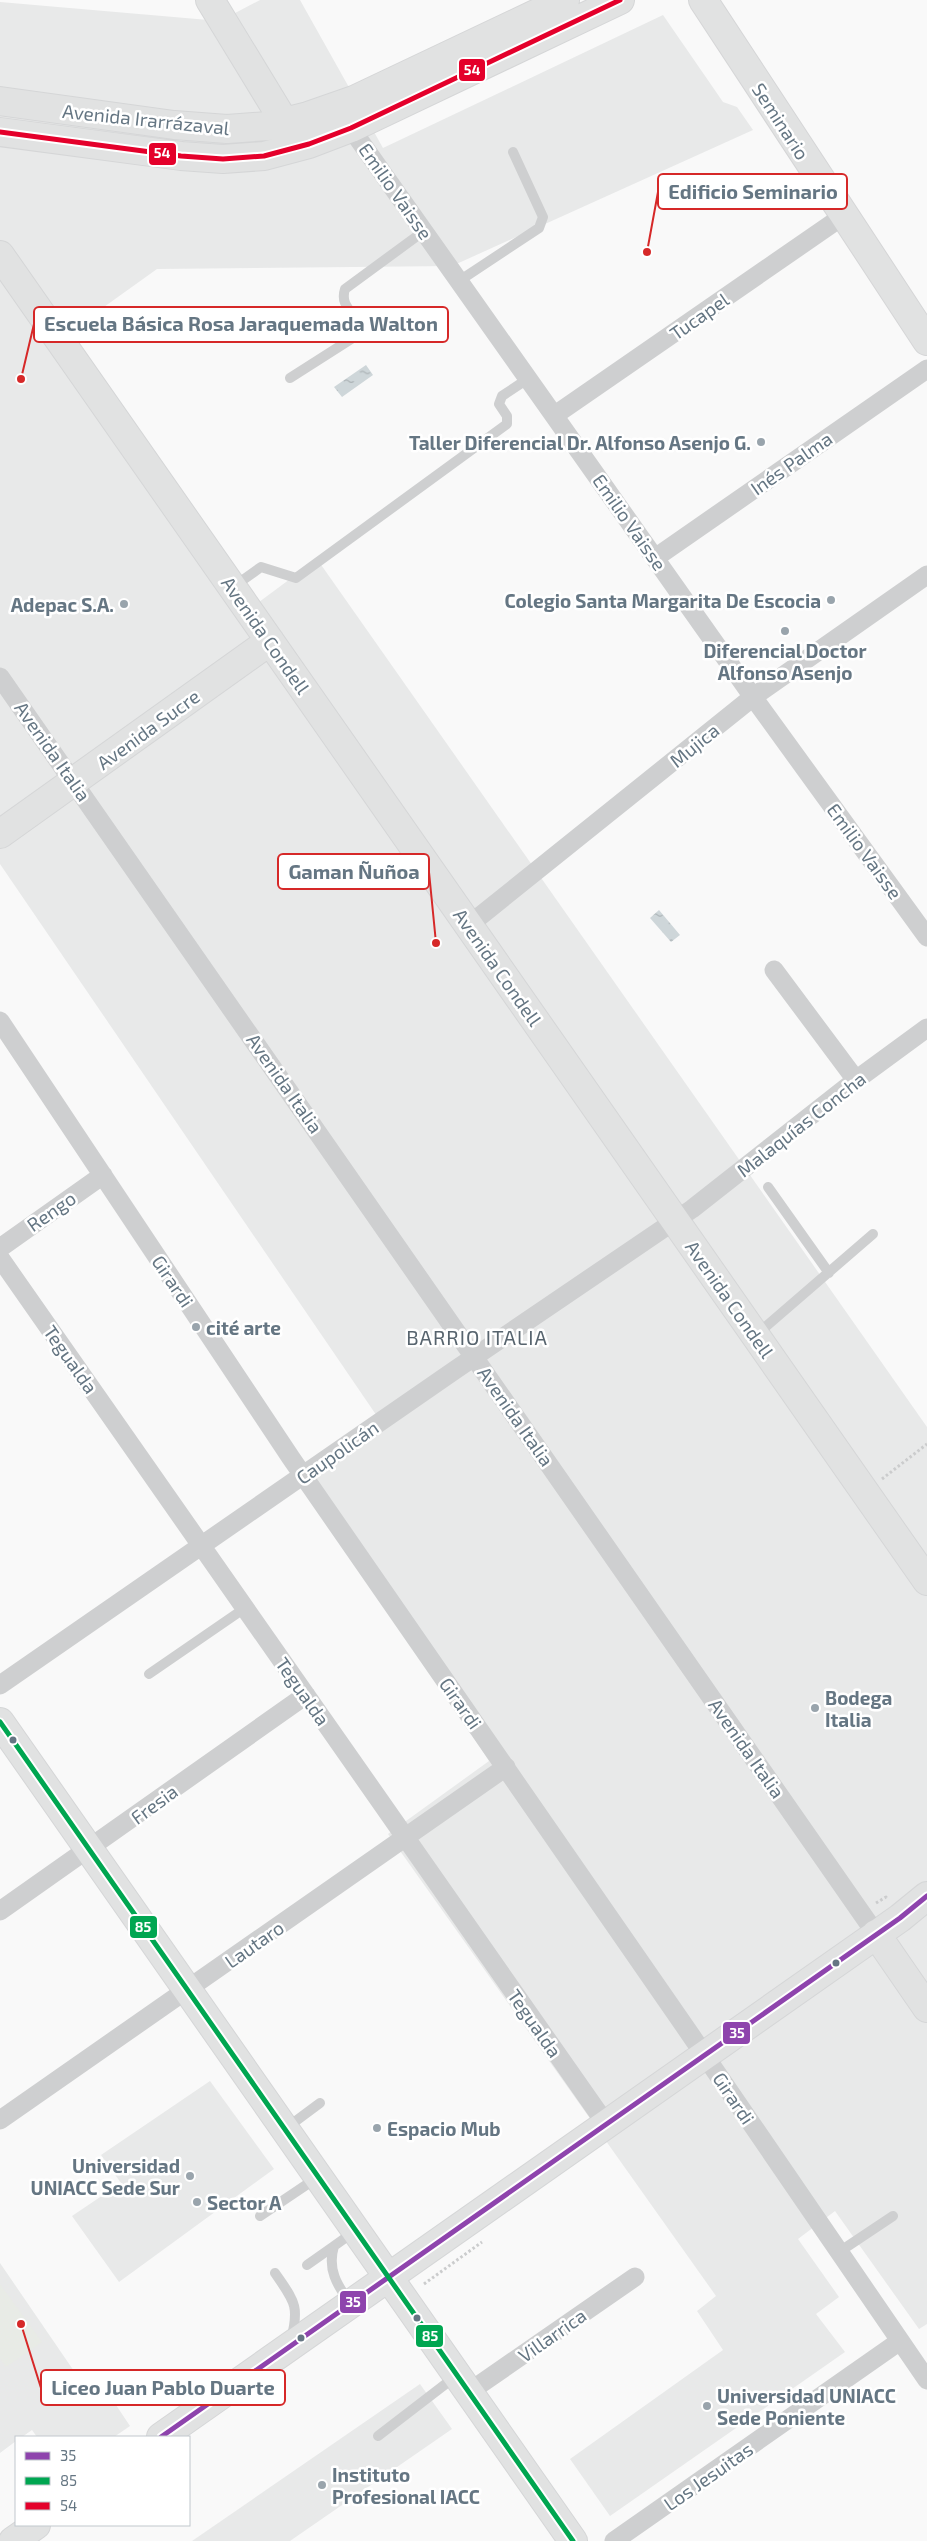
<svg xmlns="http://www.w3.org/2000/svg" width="927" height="2541" font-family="'Exo 2',sans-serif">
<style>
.built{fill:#e8e9e9}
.pitch{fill:#e8ebe6}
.water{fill:url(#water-ripples)}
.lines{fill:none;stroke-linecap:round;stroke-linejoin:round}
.secondary-casing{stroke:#d5d6d7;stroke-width:30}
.primary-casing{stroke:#d5d6d7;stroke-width:30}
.path{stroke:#cbcccd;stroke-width:3;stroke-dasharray:2.5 2.5;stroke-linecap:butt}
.lane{stroke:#cecfd0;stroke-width:10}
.street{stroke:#cecfd0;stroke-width:19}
.secondary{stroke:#e1e2e2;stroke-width:28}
.primary{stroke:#e1e2e2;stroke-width:28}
.bus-1-casing{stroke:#fff;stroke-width:9}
.bus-2-casing{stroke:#fff;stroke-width:9}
.bus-3-casing{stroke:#fff;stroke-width:9}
.bus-1{stroke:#8e44ad;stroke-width:5}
.bus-2{stroke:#00a651;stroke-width:5}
.bus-3{stroke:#e4002b;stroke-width:5}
.poi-dot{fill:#99a4ac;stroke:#fff;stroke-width:2}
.bus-dot{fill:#657683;stroke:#fff;stroke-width:2}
.labels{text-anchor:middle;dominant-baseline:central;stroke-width:5;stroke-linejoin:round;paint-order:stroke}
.street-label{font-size:19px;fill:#657683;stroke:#fff}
.poi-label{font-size:19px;font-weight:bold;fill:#657683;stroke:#fff;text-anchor:start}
.neighbourhood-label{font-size:20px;letter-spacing:1px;fill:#57646e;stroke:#fff}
.leader{fill:none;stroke:#d62828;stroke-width:2}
.callout-dot{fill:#d62828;stroke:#fff;stroke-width:2}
.callout{fill:#fff;stroke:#d62828;stroke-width:2}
.callout-label{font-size:20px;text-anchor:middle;font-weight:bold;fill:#657683}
.line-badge{stroke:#fff;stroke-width:2}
.badge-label{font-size:14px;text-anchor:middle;font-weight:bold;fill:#fff}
</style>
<defs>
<pattern id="water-ripples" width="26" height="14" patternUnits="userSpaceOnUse" patternTransform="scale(1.25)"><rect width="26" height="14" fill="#ced6d9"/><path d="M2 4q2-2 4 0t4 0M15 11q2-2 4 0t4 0" fill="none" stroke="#abb2b5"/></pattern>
</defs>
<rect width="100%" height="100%" fill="#f9f9f9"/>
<path class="built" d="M 260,0 L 300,0 L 383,148 L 663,15 L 723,102 L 737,107 L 753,130 L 452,266 L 157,269 L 62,337 L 247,611 L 317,559 L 927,1427 L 927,2324 L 919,2329 L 835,2211 L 798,2239 L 839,2297 L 816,2314 L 845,2352 L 610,2516 L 570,2459 L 723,2350 L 697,2311 L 716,2296 L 388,1834 L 489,1761 L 303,1476 L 381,1422 L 0,864 L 0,2 L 220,21 Z
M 210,2081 L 274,2169 L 119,2282 L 72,2216 L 121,2183 L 101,2155 Z
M 0,2263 L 89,2393 L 102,2384 L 130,2426 L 114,2437 L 37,2437 L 32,2430 L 22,2437 L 16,2437 L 16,2441 L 0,2453 Z
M 420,2384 L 452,2429 L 290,2541 L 192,2541 Z"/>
<path class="pitch" d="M 0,2284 L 42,2342 L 6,2367 L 0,2358 Z"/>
<path class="water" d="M 366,365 L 373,375 L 342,397 L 334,387 Z
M 659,910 L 680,935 L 671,942 L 650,918 Z"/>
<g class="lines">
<g class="secondary-casing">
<path id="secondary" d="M 210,0 L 285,123
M 703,0 L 927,341
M 0,255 L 927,1581
M 0,834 L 270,641
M 0,1722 L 573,2541
M 876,1934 L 927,2008
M 161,2437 L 900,1918 L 927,1896
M 13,2541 L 36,2525"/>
</g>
<g class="primary-casing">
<path id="primary" d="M 0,101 L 174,125 L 227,129 L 268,126 L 308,116 L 354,100 L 565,0
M 0,132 L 181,156 L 223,159 L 264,156 L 309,144 L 351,128 L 620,0"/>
</g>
<path class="path" d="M 882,1479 L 927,1444
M 876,1903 L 886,1897 L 887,1900
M 424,2284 L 482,2242"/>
<path class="lane" d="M 459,281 L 539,228 L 543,217 L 513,152
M 290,378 L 359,334 C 363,315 338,310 345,289 L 424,231
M 233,587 L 261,567 L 296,578 L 507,424 L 507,416 L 499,404 L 502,396 L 529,378
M 768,1187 L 829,1273
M 756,1335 L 873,1234
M 149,1674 L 245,1608
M 285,2129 L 320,2103
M 260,2216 L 318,2177
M 839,2252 L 893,2216
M 307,2265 L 334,2246
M 275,2273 C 294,2301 300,2305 291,2340
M 350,2303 C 337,2285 327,2269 334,2246 L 355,2231
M 378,2436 L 456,2376"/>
<path class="street" d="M 345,120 L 753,697 L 927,937
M 555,415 L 843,216
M 655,558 L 927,369
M 0,677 L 876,1934
M 469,925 L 753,697 L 927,575
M 774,970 L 856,1080
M 0,1021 L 291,1458 L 690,2034 L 927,2380
M 0,1248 L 103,1175
M 0,1258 L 606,2124
M 0,1685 L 455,1370 L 692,1209 L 856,1080 L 927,1028
M 0,1911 L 306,1695
M 0,2120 L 506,1767
M 469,2392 L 635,2277
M 614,2541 L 900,2341"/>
<use href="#secondary" class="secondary"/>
<use href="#primary" class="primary"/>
<g class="bus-1-casing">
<path id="bus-1" d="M 161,2437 L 900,1918 L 927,1896"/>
</g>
<g class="bus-2-casing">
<path id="bus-2" d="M 0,1722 L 573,2541"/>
</g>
<g class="bus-3-casing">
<path id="bus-3" d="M 0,132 L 181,156 L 223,159 L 264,156 L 309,144 L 351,128 L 620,0"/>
</g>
<use href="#bus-1" class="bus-1"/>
<use href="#bus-2" class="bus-2"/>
<use href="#bus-3" class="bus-3"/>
</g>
<g class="poi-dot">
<circle cx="761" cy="442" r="5"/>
<circle cx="831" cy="600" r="5"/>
<circle cx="124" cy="604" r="5"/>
<circle cx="785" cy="631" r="5"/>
<circle cx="196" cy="1327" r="5"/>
<circle cx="815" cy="1708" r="5"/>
<circle cx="377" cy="2128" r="5"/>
<circle cx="190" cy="2176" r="5"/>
<circle cx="197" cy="2202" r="5"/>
<circle cx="707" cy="2406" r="5"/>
<circle cx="322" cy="2485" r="5"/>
</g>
<g class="bus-dot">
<circle cx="13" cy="1740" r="4.5"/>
<circle cx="836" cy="1963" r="4.5"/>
<circle cx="417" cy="2318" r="4.5"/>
<circle cx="301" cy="2338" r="4.5"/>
</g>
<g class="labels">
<g class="street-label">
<text transform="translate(146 119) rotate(6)">Avenida Irarrázaval</text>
<text transform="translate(781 121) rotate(57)">Seminario</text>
<text transform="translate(396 191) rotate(55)">Emilio Vaisse</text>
<text transform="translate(699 316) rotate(-35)">Tucapel</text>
<text transform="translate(791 463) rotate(-35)">Inés Palma</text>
<text transform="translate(630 522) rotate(55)">Emilio Vaisse</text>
<text transform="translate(266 635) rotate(55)">Avenida Condell</text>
<text transform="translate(148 729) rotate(-36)">Avenida Sucre</text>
<text transform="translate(694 745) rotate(-39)">Mujica</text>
<text transform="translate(53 751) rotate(55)">Avenida Italia</text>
<text transform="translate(865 851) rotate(54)">Emilio Vaisse</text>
<text transform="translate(498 967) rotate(55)">Avenida Condell</text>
<text transform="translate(285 1083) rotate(55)">Avenida Italia</text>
<text transform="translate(801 1124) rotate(-38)">Malaquías Concha</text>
<text transform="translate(51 1211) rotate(-35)">Rengo</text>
<text transform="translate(173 1281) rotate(56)">Girardi</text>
<text transform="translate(730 1299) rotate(55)">Avenida Condell</text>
<text transform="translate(71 1359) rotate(55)">Tegualda</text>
<text transform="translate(516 1416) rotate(55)">Avenida Italia</text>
<text transform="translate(337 1452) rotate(-35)">Caupolicán</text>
<text transform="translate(303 1691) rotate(55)">Tegualda</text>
<text transform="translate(461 1703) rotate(55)">Girardi</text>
<text transform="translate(747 1748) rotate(55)">Avenida Italia</text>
<text transform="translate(154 1804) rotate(-36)">Fresia</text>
<text transform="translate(254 1944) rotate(-35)">Lautaro</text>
<text transform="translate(535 2023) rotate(55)">Tegualda</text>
<text transform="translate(734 2098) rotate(56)">Girardi</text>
<text transform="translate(552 2335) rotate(-35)">Villarrica</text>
<text transform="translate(708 2476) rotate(-35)">Los Jesuitas</text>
</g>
<g class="poi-label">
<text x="751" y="442" text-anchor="end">Taller Diferencial Dr. Alfonso Asenjo G.</text>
<text x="821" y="600" text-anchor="end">Colegio Santa Margarita De Escocia</text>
<text x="114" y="604" text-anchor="end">Adepac S.A.</text>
<text x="785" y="650" text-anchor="middle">Diferencial Doctor<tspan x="785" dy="22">Alfonso Asenjo</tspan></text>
<text x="206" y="1327">cité arte</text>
<text x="825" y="1697">Bodega<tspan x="825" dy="22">Italia</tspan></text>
<text x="387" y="2128">Espacio Mub</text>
<text x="180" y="2165" text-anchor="end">Universidad<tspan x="180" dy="22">UNIACC Sede Sur</tspan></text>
<text x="207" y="2202">Sector A</text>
<text x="717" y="2395">Universidad UNIACC<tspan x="717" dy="22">Sede Poniente</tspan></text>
<text x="332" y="2474">Instituto<tspan x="332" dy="22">Profesional IACC</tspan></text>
</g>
<g class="neighbourhood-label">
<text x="477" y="1337">BARRIO ITALIA</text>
</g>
</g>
<path class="leader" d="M647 252L658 192M21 379L34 324M436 943L429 872M21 2324L41 2388"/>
<g class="callout-dot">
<circle cx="647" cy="252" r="5"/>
<circle cx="21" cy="379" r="5"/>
<circle cx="436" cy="943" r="5"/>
<circle cx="21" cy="2324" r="5"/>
</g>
<g class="callout">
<rect x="658" y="174" width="189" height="35" rx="5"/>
<rect x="34" y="307" width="414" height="35" rx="5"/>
<rect x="278" y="854" width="151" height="35" rx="5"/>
<rect x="41" y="2370" width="244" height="35" rx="5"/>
</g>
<g class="callout-label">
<text x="753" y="199">Edificio Seminario</text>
<text x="241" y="331">Escuela Básica Rosa Jaraquemada Walton</text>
<text x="354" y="879">Gaman Ñuñoa</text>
<text x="163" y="2395">Liceo Juan Pablo Duarte</text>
</g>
<g class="line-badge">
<rect x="458" y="58" width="28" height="24" rx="5" fill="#e4002b"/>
<rect x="148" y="142" width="29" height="24" rx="5" fill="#e4002b"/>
<rect x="129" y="1915" width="29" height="24" rx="5" fill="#00a651"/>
<rect x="722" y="2021" width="29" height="24" rx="5" fill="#8e44ad"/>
<rect x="339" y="2290" width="28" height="24" rx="5" fill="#8e44ad"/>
<rect x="415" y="2324" width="29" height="24" rx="5" fill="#00a651"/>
</g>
<g class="badge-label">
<text x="472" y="75">54</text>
<text x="162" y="158">54</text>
<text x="143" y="1932">85</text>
<text x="737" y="2038">35</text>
<text x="353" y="2307">35</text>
<text x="430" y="2341">85</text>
</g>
<rect x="15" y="2436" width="175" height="90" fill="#ffffff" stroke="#c1c8cd"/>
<rect x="25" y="2452" width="25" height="8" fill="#8e44ad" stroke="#c1c8cd"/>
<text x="60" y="2461" font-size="15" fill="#657683">35</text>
<rect x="25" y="2477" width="25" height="8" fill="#00a651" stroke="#c1c8cd"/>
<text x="60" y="2486" font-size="15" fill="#657683">85</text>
<rect x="25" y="2502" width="25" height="8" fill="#e4002b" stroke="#c1c8cd"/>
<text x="60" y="2511" font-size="15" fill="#657683">54</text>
</svg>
